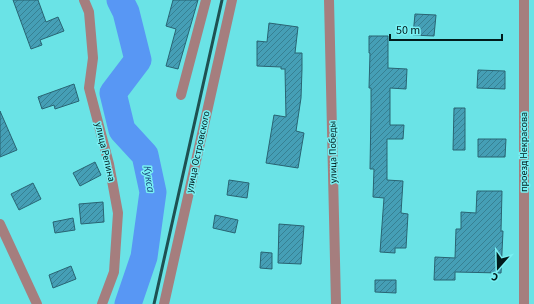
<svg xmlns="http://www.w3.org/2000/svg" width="534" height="304" font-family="'Source Sans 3',sans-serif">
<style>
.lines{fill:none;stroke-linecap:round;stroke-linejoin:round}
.river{stroke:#5897f4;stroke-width:27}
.building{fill:url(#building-hatch);stroke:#296473}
.minor{stroke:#a57e7e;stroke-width:10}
.rail{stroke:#1e5152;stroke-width:3}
.labels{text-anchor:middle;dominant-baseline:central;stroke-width:3;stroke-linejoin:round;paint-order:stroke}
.street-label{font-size:10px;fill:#021c1d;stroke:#78f0f3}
.water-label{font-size:11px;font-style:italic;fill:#18417c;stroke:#78f0f3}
</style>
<defs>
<pattern id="building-hatch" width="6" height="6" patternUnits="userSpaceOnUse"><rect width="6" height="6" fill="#459fb6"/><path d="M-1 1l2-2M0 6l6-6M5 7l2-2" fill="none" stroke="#378193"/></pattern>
</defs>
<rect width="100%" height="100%" fill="#6ae3e6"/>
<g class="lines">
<path class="river" d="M 120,0 L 126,12 L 138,60 L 113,93 L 122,130 L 145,155 L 153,192 L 144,257 L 128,304"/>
</g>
<path class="building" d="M 13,0 L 38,0 L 46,22 L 58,17 L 64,31 L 40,40 L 42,45 L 31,49 Z
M 173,0 L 198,0 L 178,69 L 166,66 L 176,29 L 166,26 Z
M 415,14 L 436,15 L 434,36 L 413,35 Z
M 269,23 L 298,27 L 295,53 L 302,53 L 302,69 L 301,98 L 296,131 L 304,133 L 298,168 L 266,163 L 274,115 L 286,117 L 285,69 L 281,69 L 281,67 L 257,66 L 257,41 L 267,42 Z
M 369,36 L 388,36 L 388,68 L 407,69 L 406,89 L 390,88 L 390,125 L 404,125 L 403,139 L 387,139 L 387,180 L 403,181 L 401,213 L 408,214 L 406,248 L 395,248 L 395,253 L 380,252 L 384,198 L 373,197 L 374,169 L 370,169 L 371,110 L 371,88 L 369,88 L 370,53 L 369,53 Z
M 478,70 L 505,71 L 505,89 L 477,88 Z
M 74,84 L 79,101 L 55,109 L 54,105 L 42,109 L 38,97 Z
M 454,108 L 465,108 L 465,150 L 453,150 Z
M 0,111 L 17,150 L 0,157 Z
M 478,139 L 506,139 L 505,157 L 478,157 Z
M 95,162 L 101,175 L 80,186 L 73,173 Z
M 229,180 L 249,183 L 247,198 L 227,195 Z
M 33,183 L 41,199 L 19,210 L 11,194 Z
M 477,191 L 502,191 L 501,231 L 503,231 L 501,273 L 455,272 L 455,280 L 434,280 L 435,257 L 455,258 L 456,229 L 461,229 L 461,212 L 476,213 Z
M 103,202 L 104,222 L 81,224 L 79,204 Z
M 215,215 L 238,220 L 235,233 L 213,228 Z
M 73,218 L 75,230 L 55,233 L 53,222 Z
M 279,224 L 304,226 L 301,264 L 278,263 Z
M 261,252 L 272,253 L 272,269 L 260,268 Z
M 71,266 L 76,279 L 53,288 L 49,275 Z
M 375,280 L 396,280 L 396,293 L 375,292 Z"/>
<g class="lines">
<path class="minor" d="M 84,0 L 89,12 L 93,58 L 89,88 L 109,164 L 118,213 L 114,272 L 102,304
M 329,0 L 336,304
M 181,95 L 206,0
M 0,224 L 37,304
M 164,304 L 232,0
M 524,304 L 524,0"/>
<path class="rail" d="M 154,304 L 222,0"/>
</g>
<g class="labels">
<g class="street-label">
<text transform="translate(105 152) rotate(77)">улица Репина</text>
<text transform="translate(198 152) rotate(-78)">улица Островского</text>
<text transform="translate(333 152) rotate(-91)">улица Победы</text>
<text transform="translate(524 152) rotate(-90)">проезд Некрасова</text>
</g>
<g class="water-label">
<text transform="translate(149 179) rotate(81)">Кукса</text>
</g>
</g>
<g transform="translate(498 268) rotate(200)" stroke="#78f0f3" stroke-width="3" paint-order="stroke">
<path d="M0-3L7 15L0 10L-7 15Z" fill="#021c1d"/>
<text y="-6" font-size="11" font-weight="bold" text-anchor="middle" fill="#021c1d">С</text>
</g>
<path d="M390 34v6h112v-6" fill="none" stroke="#021c1d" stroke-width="2"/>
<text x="396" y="34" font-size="12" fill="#021c1d" stroke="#78f0f3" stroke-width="3" paint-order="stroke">50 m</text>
</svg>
